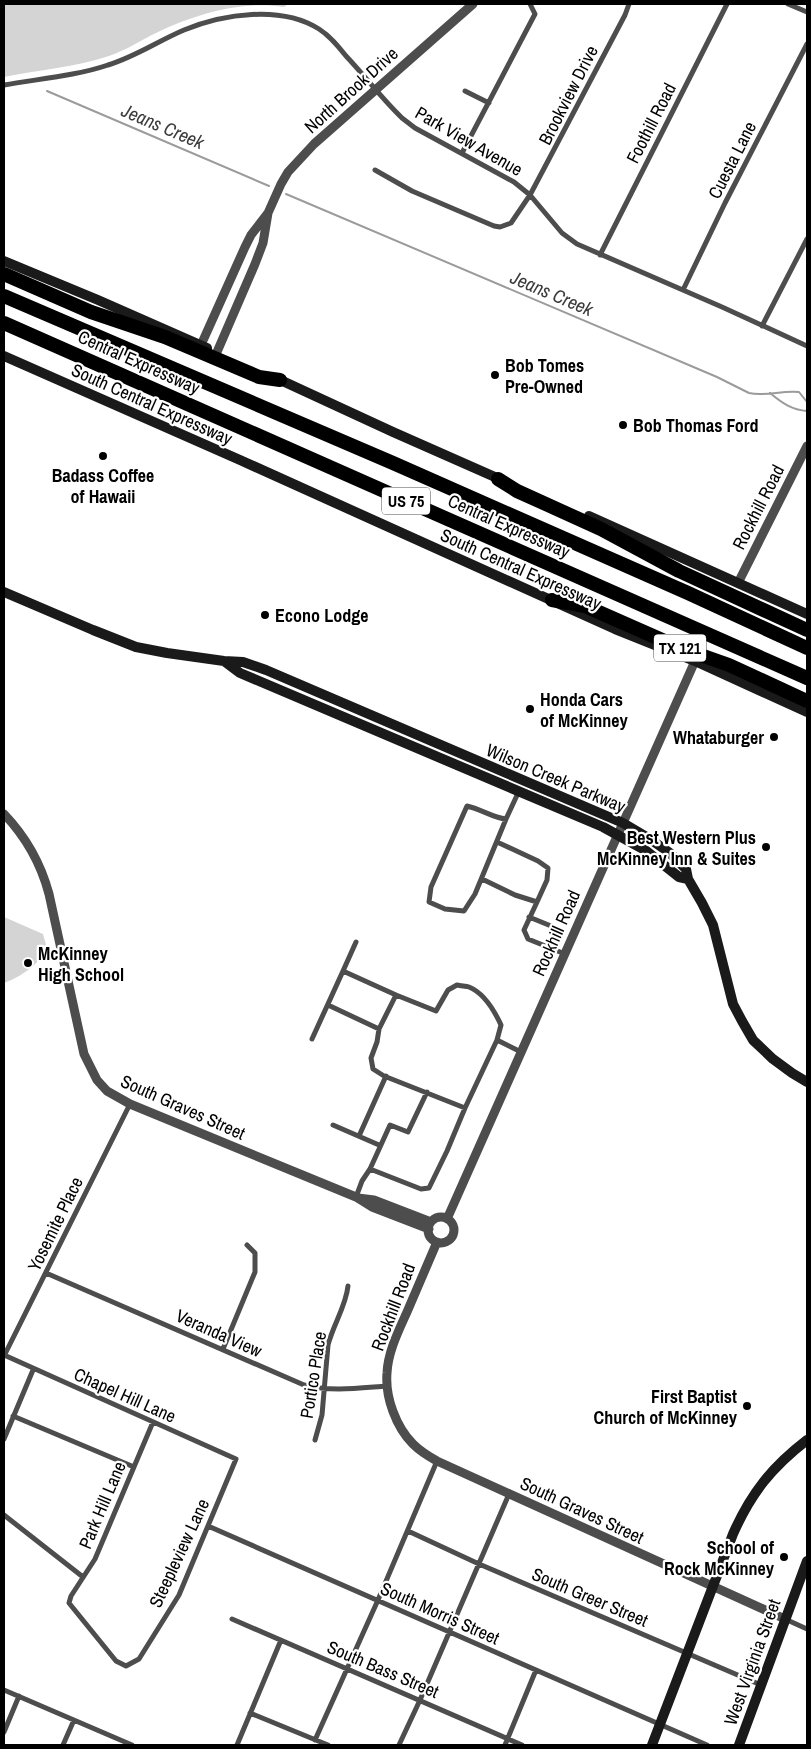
<svg xmlns="http://www.w3.org/2000/svg" width="811" height="1749" font-family="'Archivo Narrow',sans-serif">
<style>
.green{fill:#d4d4d4}
.lines{fill:none;stroke-linecap:round;stroke-linejoin:round}
.stream{stroke:#9b9b9b;stroke-width:2}
.minor{stroke:#4d4d4d;stroke-width:5}
.tertiary{stroke:#4d4d4d;stroke-width:9}
.secondary{stroke:#1a1a1a;stroke-width:10}
.motorway{stroke:#000;stroke-width:14}
.poi-dot{fill:#000;stroke:#fff;stroke-width:2}
.labels{text-anchor:middle;dominant-baseline:central;stroke-width:4.5;stroke-linejoin:round;paint-order:stroke}
.shield{fill:#fff;stroke:#4c4c4c;stroke-width:1}
.shield-label{font-size:16px;font-weight:bold;fill:#000}
.street-label{font-size:18px;fill:#000;stroke:#fff}
.poi-label{font-size:18px;font-weight:bold;fill:#000;stroke:#fff;text-anchor:start}
.water-label{font-size:19px;font-style:italic;fill:#3c3c3c;stroke:#fff}
</style>
<rect width="100%" height="100%" fill="#fff"/>
<path class="green" d="M 4,4 L 288,4 L 284,7 C 242,0 196,14 158,32 C 141,40 127,50 109,56 C 76,67 38,70 4,77 Z
M 4,917 L 43,934 C 44,938 46,943 46,946 C 44,963 18,978 4,983 Z"/>
<g class="lines">
<path class="stream" d="M 47,91 L 269,186
M 286,194 L 717,377 L 749,393 C 765,397 782,390 799,392 L 807,402
M 770,393 C 782,403 792,410 807,411"/>
<path class="minor" d="M 788,4 L 807,12
M 4,85 C 37,79 76,76 108,65 C 135,57 158,41 184,30 C 223,14 281,5 319,29 C 330,36 338,46 346,56 C 365,76 382,99 402,118 L 415,128 L 514,182 L 530,195 L 562,233 L 577,244 L 722,307 L 807,346
M 465,91 L 489,103
M 462,153 L 535,14 L 530,4
M 375,170 L 412,191 L 494,226 L 500,227 L 511,223 L 530,195 L 625,15 L 629,4
M 600,255 L 727,4
M 683,290 L 725,203 L 807,44
M 762,326 L 807,239
M 506,819 L 475,894 L 464,911 L 445,909 L 429,902 L 431,887 L 467,806 C 481,809 493,818 506,819 L 519,791
M 482,879 L 515,895 L 537,902 L 547,880 L 548,868 L 538,861 L 497,842
M 537,902 L 524,930 L 528,939 L 565,954
M 529,917 L 556,928
M 356,942 L 343,971 L 396,995
M 328,1005 L 379,1029
M 312,1039 L 343,971
M 497,1040 L 465,1108 L 384,1076 L 373,1069 L 371,1058 L 377,1042 L 379,1029 L 396,995 L 436,1011 L 448,990 L 457,985 C 461,986 466,986 469,987 C 484,993 495,1012 501,1025 L 497,1040 L 521,1052
M 333,1125 L 379,1145
M 359,1136 L 386,1076
M 370,1169 L 390,1125 L 408,1132 L 427,1092
M 356,1197 L 362,1181 L 370,1169 L 421,1189 L 429,1188 L 447,1151 L 465,1108
M 46,1273 L 304,1385 C 332,1392 359,1388 387,1386
M 223,1349 L 255,1272 L 255,1253 L 247,1245
M 4,1355 L 236,1459 L 179,1595 L 139,1659 L 126,1666 L 116,1661 L 69,1603 L 71,1596 L 95,1559 L 153,1422
M 4,1356 L 130,1104
M 13,1416 L 134,1467
M 4,1439 L 33,1370
M 315,1440 L 322,1415 L 328,1345 C 333,1325 346,1306 348,1286
M 4,1515 L 83,1577
M 208,1526 L 707,1745
M 408,1531 L 479,1564 L 761,1685
M 232,1619 L 522,1745
M 785,1619 L 807,1629
M 4,1690 L 132,1745
M 250,1713 L 328,1745
M 4,1732 L 19,1696
M 315,1740 L 378,1600 L 437,1461
M 63,1745 L 74,1720
M 237,1745 L 281,1640
M 399,1745 L 420,1700 L 509,1494
M 505,1745 L 536,1670"/>
<path class="tertiary" d="M 201,345 L 245,247 L 251,235 L 268,213
M 217,352 L 255,264 L 263,243 L 268,213 L 281,184 L 288,172 L 314,144 L 473,4
M 738,583 L 807,446
M 4,814 C 26,837 41,864 49,894 L 84,1054 L 97,1080 L 107,1091 L 130,1104 L 356,1197 L 372,1207 L 429,1229
M 358,1198 L 374,1200 L 431,1222
M428 1230a13 13 0 1 1 26 0a13 13 0 1 1-26 0Z
M 447,1219 L 695,661
M 437,1242 C 427,1265 417,1289 407,1312 C 398,1332 388,1352 387,1373 C 385,1397 396,1427 413,1444 C 420,1451 428,1456 437,1461 L 785,1619"/>
<path class="secondary" d="M 4,261 L 98,300 L 207,348
M 4,356 L 240,460 L 615,629 L 695,661 L 807,712
M 276,378 L 393,432 L 504,481
M 589,516 L 807,614
M 4,592 L 93,630 L 136,647 L 167,653 L 224,661 L 243,662 L 266,670 L 623,823 L 650,839 L 670,853 L 686,869 L 688,879 L 702,903 L 713,925 L 733,1004 L 742,1021 L 753,1040 L 773,1059 L 792,1073 L 807,1082
M 224,661 L 240,673 L 603,827 L 645,850 L 679,877 L 688,879
M 652,1745 L 733,1534 C 751,1493 772,1467 807,1440
M 739,1745 L 807,1561"/>
<path class="motorway" d="M 4,274 L 91,312 L 165,337 L 259,377 L 280,380
M 4,296 L 393,463 L 688,593 L 807,648
M 4,323 L 807,678
M 498,479 L 517,491 L 601,529 L 679,571 L 807,630
M 552,600 L 585,606 L 678,647 L 729,665 L 807,701"/>
</g>
<g class="poi-dot">
<circle cx="495" cy="375" r="5"/>
<circle cx="623" cy="425" r="5"/>
<circle cx="103" cy="456" r="5"/>
<circle cx="265" cy="615" r="5"/>
<circle cx="530" cy="709" r="5"/>
<circle cx="774" cy="737" r="5"/>
<circle cx="766" cy="847" r="5"/>
<circle cx="28" cy="963" r="5"/>
<circle cx="747" cy="1406" r="5"/>
<circle cx="784" cy="1557" r="5"/>
</g>
<g class="labels">
<g class="shield">
<rect x="382" y="487.5" width="48" height="27" rx="4"/>
<rect x="654" y="634.5" width="52" height="27" rx="4"/>
</g>
<g class="shield-label">
<text x="406" y="501">US 75</text>
<text x="680" y="648">TX 121</text>
</g>
<g class="street-label">
<text transform="translate(351 90) rotate(-42)">North Brook Drive</text>
<text transform="translate(568 95) rotate(-63)">Brookview Drive</text>
<text transform="translate(651 123) rotate(-63)">Foothill Road</text>
<text transform="translate(469 141) rotate(30)">Park View Avenue</text>
<text transform="translate(732 160) rotate(-63)">Cuesta Lane</text>
<text transform="translate(139 362) rotate(24)">Central Expressway</text>
<text transform="translate(152 404) rotate(24)">South Central Expressway</text>
<text transform="translate(758 507) rotate(-63)">Rockhill Road</text>
<text transform="translate(509 526) rotate(24)">Central Expressway</text>
<text transform="translate(521 569) rotate(24)">South Central Expressway</text>
<text transform="translate(556 778) rotate(23)">Wilson Creek Parkway</text>
<text transform="translate(556 933) rotate(-66)">Rockhill Road</text>
<text transform="translate(183 1107) rotate(24)">South Graves Street</text>
<text transform="translate(55 1224) rotate(-64)">Yosemite Place</text>
<text transform="translate(393 1307) rotate(-69)">Rockhill Road</text>
<text transform="translate(219 1333) rotate(24)">Veranda View</text>
<text transform="translate(313 1375) rotate(-81)">Portico Place</text>
<text transform="translate(125 1395) rotate(24)">Chapel Hill Lane</text>
<text transform="translate(102 1505) rotate(-67)">Park Hill Lane</text>
<text transform="translate(582 1510) rotate(25)">South Graves Street</text>
<text transform="translate(179 1553) rotate(-65)">Steepleview Lane</text>
<text transform="translate(590 1597) rotate(23)">South Greer Street</text>
<text transform="translate(440 1613) rotate(24)">South Morris Street</text>
<text transform="translate(752 1662) rotate(-70)">West Virginia Street</text>
<text transform="translate(383 1669) rotate(23)">South Bass Street</text>
</g>
<g class="poi-label">
<text x="505" y="365">Bob Tomes<tspan x="505" dy="21">Pre-Owned</tspan></text>
<text x="633" y="425">Bob Thomas Ford</text>
<text x="103" y="475" text-anchor="middle">Badass Coffee<tspan x="103" dy="21">of Hawaii</tspan></text>
<text x="275" y="615">Econo Lodge</text>
<text x="540" y="699">Honda Cars<tspan x="540" dy="21">of McKinney</tspan></text>
<text x="764" y="737" text-anchor="end">Whataburger</text>
<text x="756" y="837" text-anchor="end">Best Western Plus<tspan x="756" dy="21">McKinney Inn &amp; Suites</tspan></text>
<text x="38" y="953">McKinney<tspan x="38" dy="21">High School</tspan></text>
<text x="737" y="1396" text-anchor="end">First Baptist<tspan x="737" dy="21">Church of McKinney</tspan></text>
<text x="774" y="1547" text-anchor="end">School of<tspan x="774" dy="21">Rock McKinney</tspan></text>
</g>
<g class="water-label">
<text transform="translate(163 126) rotate(23)">Jeans Creek</text>
<text transform="translate(552 293) rotate(23)">Jeans Creek</text>
</g>
</g>
<rect width="811" height="1749" fill="none" stroke="#000000" stroke-width="10"/>
</svg>
